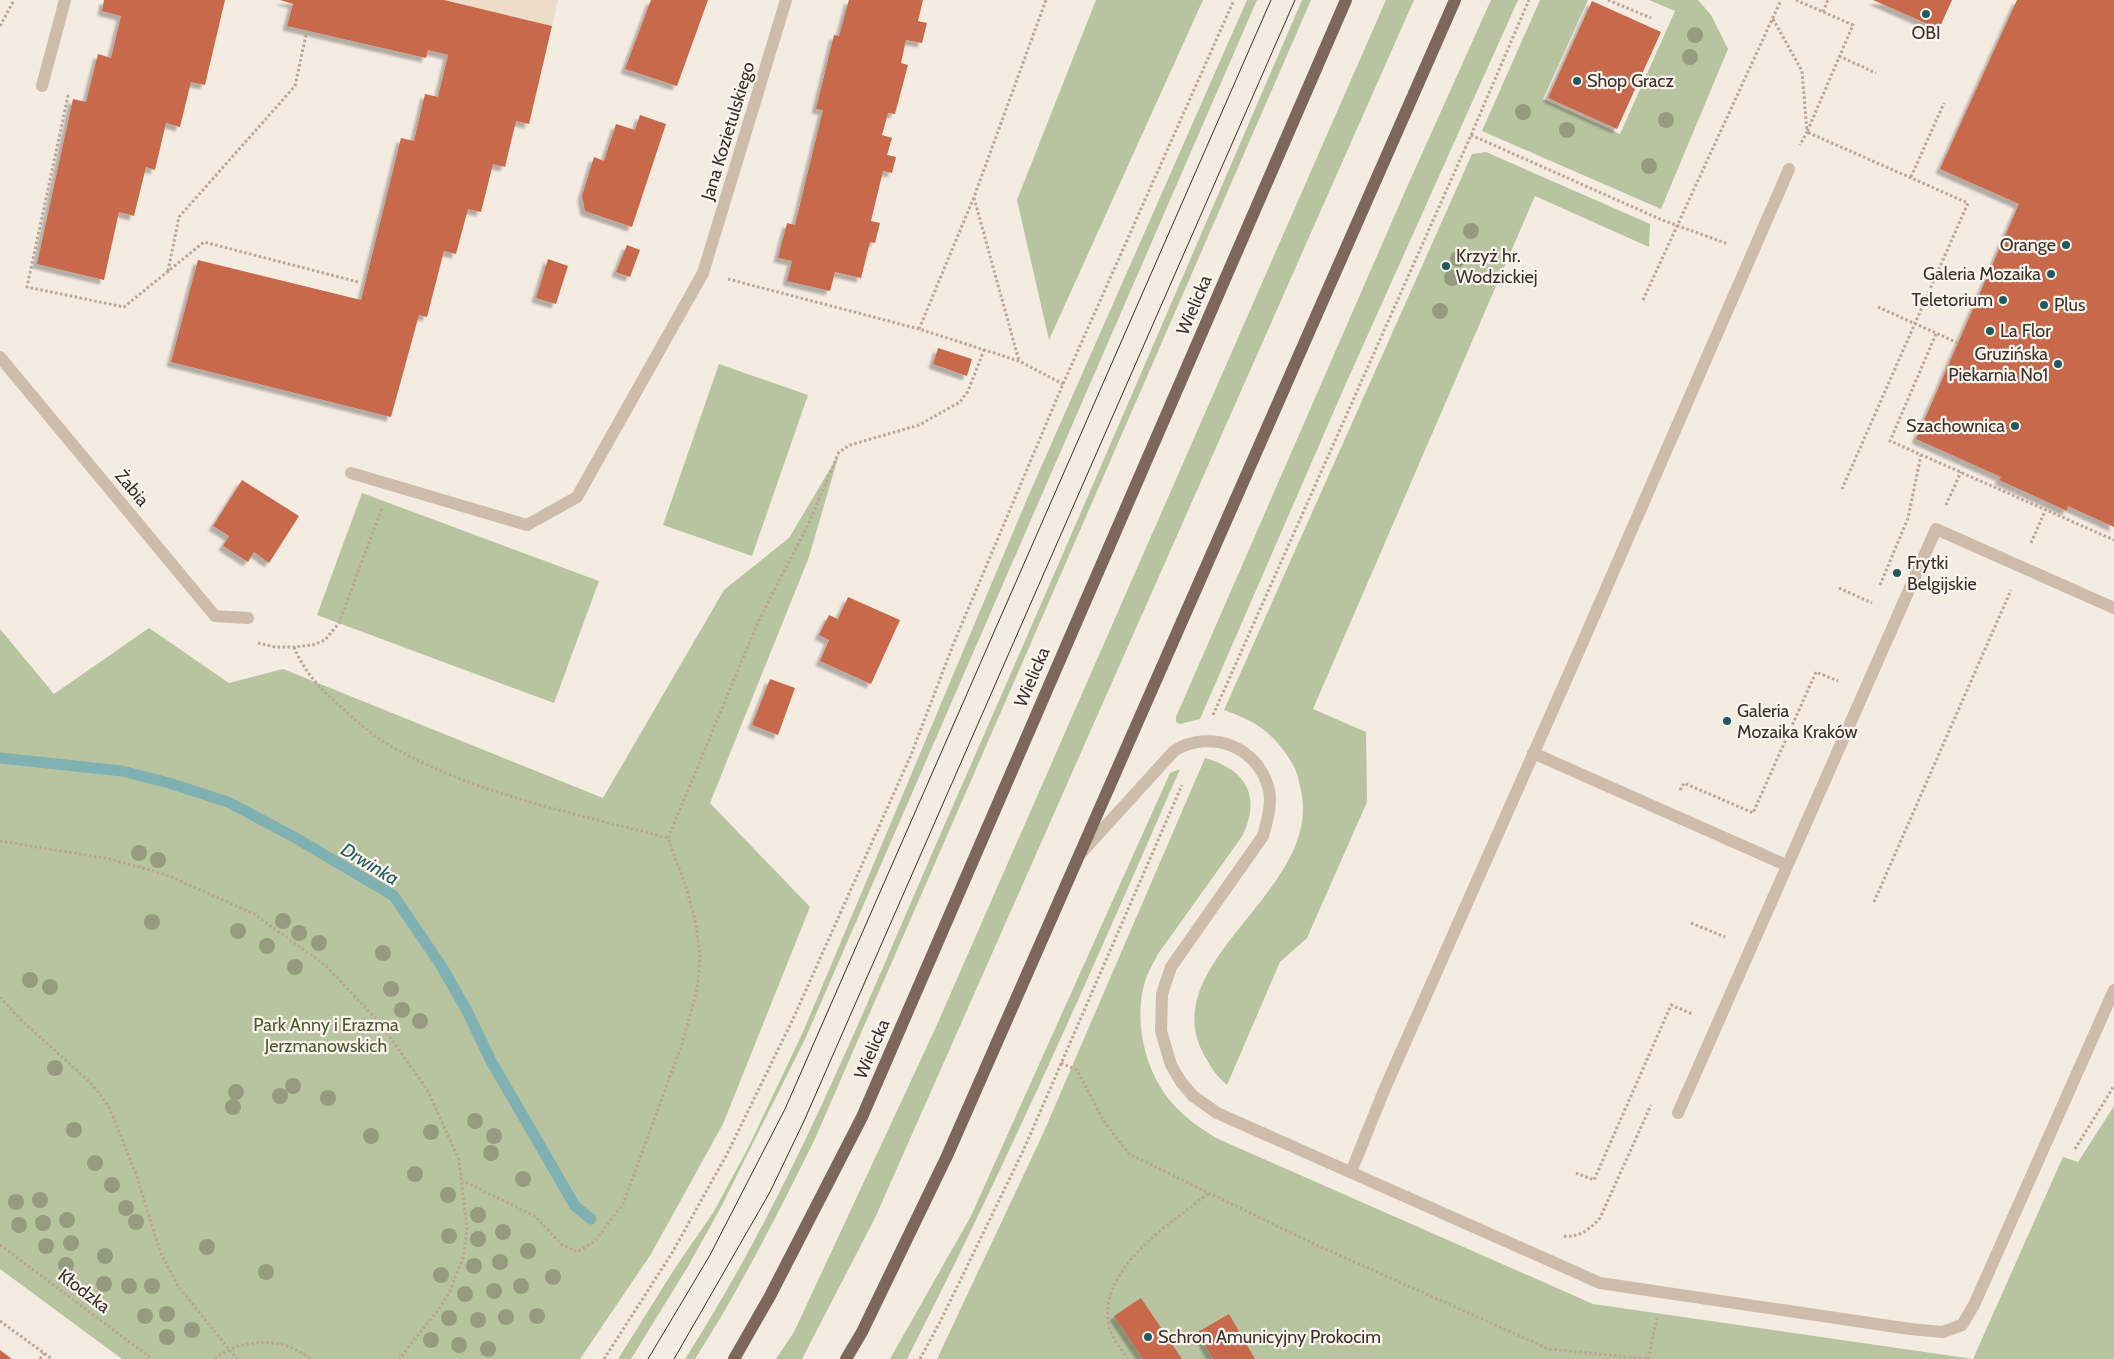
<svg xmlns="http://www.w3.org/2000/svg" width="2114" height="1359" font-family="Cabin,sans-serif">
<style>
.green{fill:#b8c4a0}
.plaza{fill:#ecdcc8}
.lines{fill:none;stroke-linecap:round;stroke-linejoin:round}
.stream{stroke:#7fb0b2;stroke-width:11}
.building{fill:#c8694b;filter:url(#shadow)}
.path{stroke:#b9a596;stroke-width:3;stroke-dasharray:2.5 2.5;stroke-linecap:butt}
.lane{stroke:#cdbbac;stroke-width:12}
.street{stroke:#cdbbac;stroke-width:12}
.primary{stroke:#7d675c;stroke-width:12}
.tram{stroke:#3b302b;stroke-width:1}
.tree{fill:#969b7f}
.poi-dot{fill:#1f5a5e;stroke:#fbf5ee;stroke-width:2}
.labels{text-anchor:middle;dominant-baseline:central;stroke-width:4.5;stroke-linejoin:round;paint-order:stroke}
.poi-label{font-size:18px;fill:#3b302b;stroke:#fbf5ee;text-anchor:start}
.street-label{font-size:18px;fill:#3b302b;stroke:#fbf5ee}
.park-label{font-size:18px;fill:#4a5a2e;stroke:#fbf5ee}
.water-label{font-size:19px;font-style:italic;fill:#1f5a5e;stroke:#fbf5ee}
</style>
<defs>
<filter id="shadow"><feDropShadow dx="-4.5" dy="4.5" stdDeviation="1" flood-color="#0004"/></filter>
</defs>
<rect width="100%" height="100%" fill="#f4ebe1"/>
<path class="green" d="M 1096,0 L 1203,0 L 1049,340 L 1017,200 Z
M 1247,0 L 1257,0 L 806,1037 L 720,1209 L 687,1268 L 631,1359 L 618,1359 L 677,1265 L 713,1213 L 748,1148 L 803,1032 L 1027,499 Z
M 1302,0 L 1311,0 L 814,1141 C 777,1215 740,1289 695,1359 L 685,1359 C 792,1192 865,1007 944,826 C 1065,551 1183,276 1302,0 Z
M 1386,0 L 1414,0 L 875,1218 L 802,1359 L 776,1359 L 794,1332 L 936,1027 Z
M 1491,0 L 1518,0 L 1344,388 L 1200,719 L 1180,724 L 1176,722 L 1176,717 L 1407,187 Z
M 1540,0 L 1588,0 L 1543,99 L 1620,134 L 1675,11 L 1649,0 L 1698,0 L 1711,15 L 1728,49 L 1661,209 L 1482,131 Z
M 1486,152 L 1650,224 L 1649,247 L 1535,196 L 1313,709 L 1366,732 L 1367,802 L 1307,938 L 1280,962 L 1227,1085 C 1216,1076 1211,1067 1204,1055 C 1153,961 1323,891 1301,791 C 1299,782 1298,773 1293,765 C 1275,734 1258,722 1224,710 L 1472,154 Z
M 719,364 L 808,395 L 752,556 L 663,525 Z
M 839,454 L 809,557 L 710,803 L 810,907 L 723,1124 L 651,1254 L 580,1359 L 122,1359 L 0,1269 L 0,629 L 54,694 L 149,628 L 229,683 L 283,669 L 603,798 L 724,590 L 789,538 Z
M 362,493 L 599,581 L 554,703 L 317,615 Z
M 1205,758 C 1246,770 1261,795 1243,835 L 1158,954 C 1152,965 1146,976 1143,989 C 1134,1032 1149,1084 1182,1113 C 1192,1123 1204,1130 1216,1138 L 1593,1304 L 1973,1359 L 2063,1157 L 2078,1162 L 2114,1106 L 2114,1359 L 937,1359 L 1042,1136 Z
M 1180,769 C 1093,968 1006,1166 907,1359 L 890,1359 L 971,1216 L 1170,773 Z"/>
<path class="plaza" d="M 444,0 L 558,0 L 552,26 Z"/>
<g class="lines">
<path class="stream" d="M 0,758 L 122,771 L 169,783 L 228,802 L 294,837 L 394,896 L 442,967 L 467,1011 L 491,1061 L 575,1206 L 591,1219"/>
</g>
<path class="building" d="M 104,0 L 225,0 L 205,85 L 191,82 L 180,127 L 166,123 L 155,170 L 146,167 L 134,216 L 119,212 L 104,280 L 37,264 L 73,99 L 86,102 L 98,54 L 111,58 L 121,16 L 102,11 Z
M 280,0 L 444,0 L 552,26 L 529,124 L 516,121 L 505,167 L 493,164 L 481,212 L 468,209 L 456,254 L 444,251 L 427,317 L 419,315 L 391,417 L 171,362 L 198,260 L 361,300 L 401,138 L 414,141 L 425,94 L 438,97 L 448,55 L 428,50 L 426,58 L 287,26 L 293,4 Z
M 651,0 L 708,0 L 677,86 L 625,69 Z
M 849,0 L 923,0 L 918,21 L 927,23 L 922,43 L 906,40 L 901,63 L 908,65 L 895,114 L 888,113 L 882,135 L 892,138 L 887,155 L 896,157 L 892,173 L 883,171 L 871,221 L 880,223 L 875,243 L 870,242 L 861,278 L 835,272 L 830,291 L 787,281 L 792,261 L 778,258 L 787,223 L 795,225 L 823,110 L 816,109 L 834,35 L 839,36 Z
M 1873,0 L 1952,0 L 1939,29 Z
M 2017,0 L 2114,0 L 2114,527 L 2068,506 L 2067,511 L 1999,480 L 2001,477 L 1916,439 L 2019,204 L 1940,169 Z
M 1592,1 L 1661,32 L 1617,129 L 1548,98 Z
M 640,115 L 666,124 L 632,227 L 585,211 L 582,196 L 594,157 L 604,161 L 616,124 L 635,130 Z
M 627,245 L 640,250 L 630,277 L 616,272 Z
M 548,259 L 568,266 L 556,304 L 536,298 Z
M 938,348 L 972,359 L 967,376 L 933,364 Z
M 242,480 L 299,516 L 269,563 L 254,552 L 248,562 L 223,546 L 229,536 L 213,526 Z
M 848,597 L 900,620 L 871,684 L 820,661 L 829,640 L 819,635 L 829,615 L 838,619 Z
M 770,679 L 795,688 L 778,735 L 752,725 Z
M 1141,1298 L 1182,1359 L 1143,1359 L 1114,1316 Z
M 1229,1314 L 1255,1359 L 1213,1359 L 1198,1332 Z
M 0,1350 L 12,1359 L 0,1359 Z"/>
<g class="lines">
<path class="path" d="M 1608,0 L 1651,18
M 1796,0 L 1853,25 L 1807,132 L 1968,203 L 1842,489
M 1823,12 L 1828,0
M 1773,19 L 1802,71 L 1807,132 L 1800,145
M 0,26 L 14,0
M 1839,56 L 1876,73
M 67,96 L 68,96 L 27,287 L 124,307 L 204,242 L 358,282
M 1471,135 L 1662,220 L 1728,244
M 1911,177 L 1944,103
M 974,198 L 1019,361
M 168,271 L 179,217 L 295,86 L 307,30
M 728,279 L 919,329 L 1019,361 L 1063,384
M 1643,300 L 1781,0
M 1878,307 L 1958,343
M 919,329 L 974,197 L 1046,0
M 1936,334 L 1890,441 L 2114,540
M 1946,505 L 1961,472
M 2031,543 L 2049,502
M 1880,585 L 1908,518 L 1921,455
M 1839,588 L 1872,603
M 258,643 L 275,647 L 294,647 L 313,645 L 325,640 L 339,623 L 382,508
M 294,647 C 303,670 321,690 340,706 C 354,719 368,732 384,742 C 468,793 574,813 668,838 L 687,890 L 696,924 L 700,957 L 697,990 L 682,1044 L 623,1204 L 595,1241 L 577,1252 L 561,1244 L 535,1216 L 463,1181
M 1213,715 L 1471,135 L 1529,0
M 1680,790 L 1684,783 L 1753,813 L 1816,672 L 1838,681
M 668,838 L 758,622 L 807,527 L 839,452 L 850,445 L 919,425 L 960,402 L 968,391 L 984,350
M 0,841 L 110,859 L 167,875 L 254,914 L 326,966 L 380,1023 L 428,1091 L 459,1160 L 467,1229 L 463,1258 L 449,1293 L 439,1309 L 399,1359
M 1874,902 L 2011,590
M 1691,923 L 1725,937
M 0,997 L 20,1019 L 92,1084 L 109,1107 L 136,1174 L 161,1254 L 178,1286 L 237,1359
M 1061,1063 L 1077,1070 L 1103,1120 L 1129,1154 L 1310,1242 L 1549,1349 L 1648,1359
M 2075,1149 L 2114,1086
M 1576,1173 L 1594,1180 L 1671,1005 L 1692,1014
M 1564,1236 C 1579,1238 1590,1229 1600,1218 L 1651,1105
M 0,1245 L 152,1359
M 0,1321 L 52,1359
M 40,1359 L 44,1353
M 215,1359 C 230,1344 264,1339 284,1345 C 294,1348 303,1354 313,1359
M 604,1359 L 672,1253 L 727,1154 L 793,1019 L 911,755 L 953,645 L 1063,384 L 1234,0
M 920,1359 L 940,1322 L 1024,1149 L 1182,785
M 1128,1359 C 1121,1349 1112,1339 1109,1326 C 1096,1270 1172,1222 1209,1193
M 1648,1359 L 1657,1318"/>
<path class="lane" d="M 42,86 L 65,0
M 351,473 L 527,525 L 577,497 L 703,273
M 1533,753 L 1786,865
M 1082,852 L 1174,751 C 1211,728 1259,747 1269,790 C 1272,805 1267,821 1263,836 L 1171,967 L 1162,994 L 1161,1031 L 1171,1065 L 1181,1082 L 1193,1096 L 1217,1113 L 1600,1283 L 1910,1329 L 1943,1332 L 1962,1325 L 1974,1305 L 2114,990
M 1678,1113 C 1763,918 1851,724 1936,529 L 2114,608
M 1351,1172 L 1385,1088 L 1571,669 L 1789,169"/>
<path class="street" d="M 703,273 L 786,0
M 0,357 L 215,616 L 248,618"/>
<path class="primary" d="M 734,1359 L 770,1296 L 862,1117 L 1346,0
M 846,1359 L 862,1332 L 947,1156 L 1455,0"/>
<path class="tram" d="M 648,1359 L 710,1255 L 785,1109 L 1271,0
M 674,1359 L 770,1192 L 804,1121 L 1295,0"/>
</g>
<g class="tree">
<circle cx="1695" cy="35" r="8"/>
<circle cx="1690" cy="57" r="8"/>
<circle cx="1523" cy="112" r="8"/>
<circle cx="1666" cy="120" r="8"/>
<circle cx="1567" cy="130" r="8"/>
<circle cx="1649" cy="166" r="8"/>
<circle cx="1471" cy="231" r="8"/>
<circle cx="1458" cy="259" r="8"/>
<circle cx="1452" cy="278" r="8"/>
<circle cx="1440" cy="311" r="8"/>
<circle cx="139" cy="853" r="8"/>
<circle cx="158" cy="860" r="8"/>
<circle cx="283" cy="921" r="8"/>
<circle cx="152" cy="922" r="8"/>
<circle cx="238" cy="931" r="8"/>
<circle cx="299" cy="933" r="8"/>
<circle cx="319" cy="943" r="8"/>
<circle cx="267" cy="946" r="8"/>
<circle cx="383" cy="953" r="8"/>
<circle cx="295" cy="967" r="8"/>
<circle cx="30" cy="980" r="8"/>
<circle cx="50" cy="987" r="8"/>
<circle cx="391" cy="989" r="8"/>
<circle cx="402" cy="1010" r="8"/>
<circle cx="420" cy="1021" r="8"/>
<circle cx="55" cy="1068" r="8"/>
<circle cx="293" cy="1086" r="8"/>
<circle cx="236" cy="1092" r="8"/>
<circle cx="280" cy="1096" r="8"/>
<circle cx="328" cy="1098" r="8"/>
<circle cx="233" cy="1107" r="8"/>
<circle cx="475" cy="1121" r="8"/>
<circle cx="74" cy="1130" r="8"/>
<circle cx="431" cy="1132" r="8"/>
<circle cx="371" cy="1136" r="8"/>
<circle cx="494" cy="1136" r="8"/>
<circle cx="491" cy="1153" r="8"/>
<circle cx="95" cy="1163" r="8"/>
<circle cx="415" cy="1174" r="8"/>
<circle cx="523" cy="1179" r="8"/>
<circle cx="112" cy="1185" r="8"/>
<circle cx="448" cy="1195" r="8"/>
<circle cx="40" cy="1200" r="8"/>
<circle cx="16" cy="1202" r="8"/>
<circle cx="126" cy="1208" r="8"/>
<circle cx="478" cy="1215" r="8"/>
<circle cx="67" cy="1220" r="8"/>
<circle cx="136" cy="1222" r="8"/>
<circle cx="43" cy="1223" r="8"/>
<circle cx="19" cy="1225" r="8"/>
<circle cx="503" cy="1232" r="8"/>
<circle cx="449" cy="1236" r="8"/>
<circle cx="478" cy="1239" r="8"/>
<circle cx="71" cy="1243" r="8"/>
<circle cx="46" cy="1246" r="8"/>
<circle cx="207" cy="1247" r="8"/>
<circle cx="528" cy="1251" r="8"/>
<circle cx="105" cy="1256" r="8"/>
<circle cx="500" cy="1262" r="8"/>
<circle cx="66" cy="1265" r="8"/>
<circle cx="474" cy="1266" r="8"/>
<circle cx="266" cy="1272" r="8"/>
<circle cx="441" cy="1275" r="8"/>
<circle cx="553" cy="1277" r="8"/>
<circle cx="104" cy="1284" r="8"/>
<circle cx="129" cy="1286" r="8"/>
<circle cx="152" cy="1286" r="8"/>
<circle cx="521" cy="1286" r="8"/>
<circle cx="494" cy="1291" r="8"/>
<circle cx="465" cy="1294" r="8"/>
<circle cx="167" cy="1314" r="8"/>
<circle cx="145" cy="1316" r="8"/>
<circle cx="537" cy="1316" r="8"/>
<circle cx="506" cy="1317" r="8"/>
<circle cx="449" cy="1318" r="8"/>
<circle cx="478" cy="1320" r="8"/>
<circle cx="192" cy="1330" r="8"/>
<circle cx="167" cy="1337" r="8"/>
<circle cx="431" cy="1340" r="8"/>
<circle cx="459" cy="1345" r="8"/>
<circle cx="488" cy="1349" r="8"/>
</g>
<g class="poi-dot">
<circle cx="1926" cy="14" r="5"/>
<circle cx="1577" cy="81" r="5"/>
<circle cx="2066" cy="245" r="5"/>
<circle cx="1446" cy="266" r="5"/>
<circle cx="2051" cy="274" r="5"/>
<circle cx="2003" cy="300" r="5"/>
<circle cx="2044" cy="305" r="5"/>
<circle cx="1990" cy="331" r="5"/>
<circle cx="2058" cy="364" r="5"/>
<circle cx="2015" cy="426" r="5"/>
<circle cx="1897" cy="573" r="5"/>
<circle cx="1727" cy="721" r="5"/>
<circle cx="1148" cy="1337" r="5"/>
</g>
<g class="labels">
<g class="poi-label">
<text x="1926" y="33" text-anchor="middle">OBI</text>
<text x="1587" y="81">Shop Gracz</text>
<text x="2056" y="245" text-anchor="end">Orange</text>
<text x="1456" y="256">Krzyż hr.<tspan x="1456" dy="21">Wodzickiej</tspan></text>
<text x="2041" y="274" text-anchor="end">Galeria Mozaika</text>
<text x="1993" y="300" text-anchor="end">Teletorium</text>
<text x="2054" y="305">Plus</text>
<text x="2000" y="331">La Flor</text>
<text x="2048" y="354" text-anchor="end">Gruzińska<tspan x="2048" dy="21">Piekarnia No1</tspan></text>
<text x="2005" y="426" text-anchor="end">Szachownica</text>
<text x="1907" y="563">Frytki<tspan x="1907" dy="21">Belgijskie</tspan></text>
<text x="1737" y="711">Galeria<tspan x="1737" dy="21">Mozaika Kraków</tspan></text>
<text x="1158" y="1337">Schron Amunicyjny Prokocim</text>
</g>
<g class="street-label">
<text transform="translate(728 131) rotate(-73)">Jana Kozietulskiego</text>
<text transform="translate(1194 305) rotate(-67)">Wielicka</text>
<text transform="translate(132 488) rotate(50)">Żabia</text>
<text transform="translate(1032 677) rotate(-67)">Wielicka</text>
<text transform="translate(872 1049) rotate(-67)">Wielicka</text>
<text transform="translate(84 1291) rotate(37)">Kłodzka</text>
</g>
<g class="park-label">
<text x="326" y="1025">Park Anny i Erazma<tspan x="326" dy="21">Jerzmanowskich</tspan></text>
</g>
<g class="water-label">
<text transform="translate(370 864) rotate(31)">Drwinka</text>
</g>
</g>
</svg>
